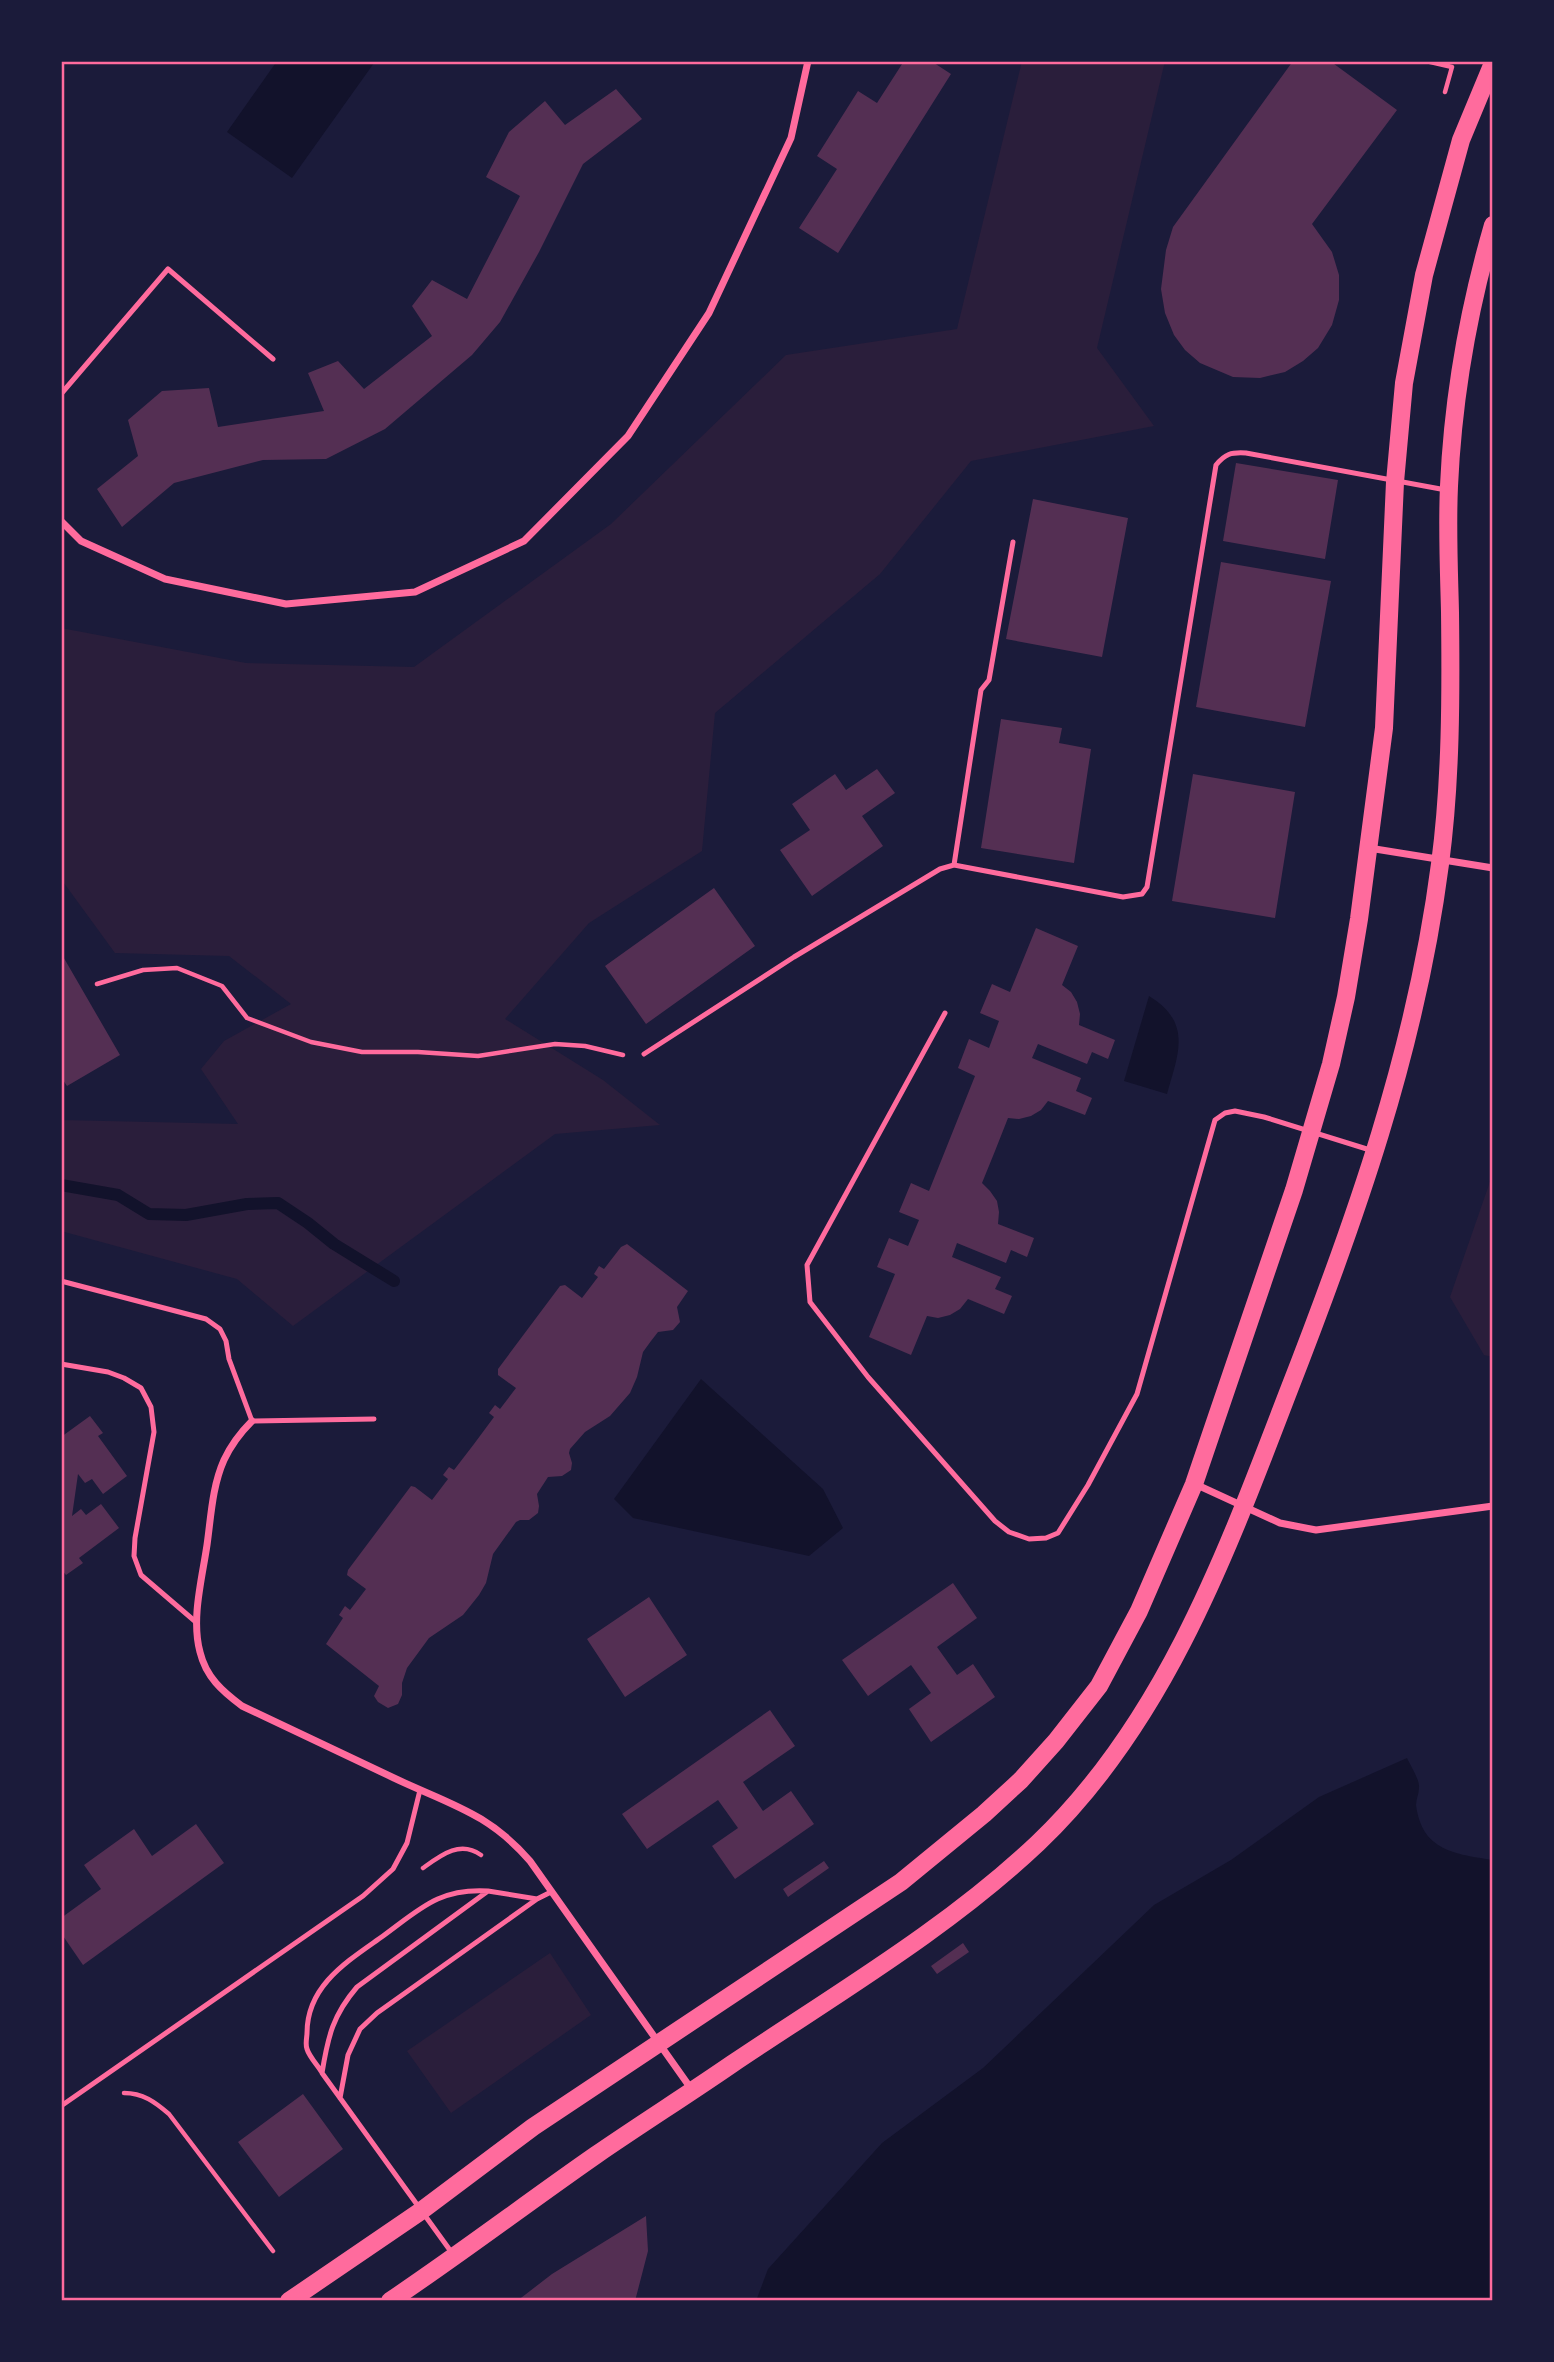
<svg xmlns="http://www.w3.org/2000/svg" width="1554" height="2362" font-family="Rubik,sans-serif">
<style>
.green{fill:#2a1e3b}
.water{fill:#12122b}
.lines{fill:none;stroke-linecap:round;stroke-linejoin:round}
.stream{stroke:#12122b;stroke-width:12}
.building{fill:#542f53}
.path{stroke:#ff6b9d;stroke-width:4.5}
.service{stroke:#ff6b9d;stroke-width:5}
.minor{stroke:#ff6b9d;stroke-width:7}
.primary{stroke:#ff6b9d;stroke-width:18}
.neatline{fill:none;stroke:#ff6b9d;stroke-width:2.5}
</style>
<rect width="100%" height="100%" fill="#1b1b3a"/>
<path class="green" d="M1022 61H1165L1097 348 1154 426 971 461 880 574 715 713 702 851 589 923 505 1019 603 1080 660 1125 555 1134 293 1326 237 1279 61 1231V1120L238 1124 201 1069 224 1041 291 1004 229 956 115 953 61 879V628L246 663 414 667 611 524 786 355 957 329Z
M1493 1173V1357L1484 1355 1450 1297Z
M550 1953 591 2015 451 2113 407 2051Z"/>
<path class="water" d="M277 61 374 63 292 178 227 132Z
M1149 996C1193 1023 1178 1054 1167 1094L1124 1081Z
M701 1379 823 1489 843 1528 809 1556 633 1518 614 1499Z
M1407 1758C1411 1767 1420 1780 1419 1788 1419 1794 1416 1799 1416 1805 1422 1851 1455 1854 1493 1860V2301H756L768 2269 882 2143 983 2068 1154 1905 1231 1860 1319 1797Z"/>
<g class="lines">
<path class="stream" d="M61 1185 118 1195 149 1214 186 1215 247 1204 278 1203 308 1223 334 1244 394 1281"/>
</g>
<path class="building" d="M904 61H931L951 74 838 253 799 228 837 169 817 156 858 91 877 103Z
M1293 61H1330L1397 110 1312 224 1332 252 1339 275V300L1332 325 1318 348 1303 361 1285 372 1260 378 1233 377 1200 363 1185 350 1174 335 1165 313 1161 289 1166 250 1173 227Z
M616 89 642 119 583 164 539 252 500 322 472 355 385 429 326 459 263 460 174 483 122 527 97 489 138 456 128 420 162 391 209 388 218 427 324 411 308 373 338 361 364 389 432 336 412 306 432 280 467 299 520 196 486 177 509 132 545 101 565 125Z
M1236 463 1338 480 1325 559 1223 541Z
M1033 499 1128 518 1102 657 1006 639Z
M1221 562 1331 581 1305 727 1196 707Z
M1001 719 1062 728 1059 743 1091 749 1074 863 981 848Z
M877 769 895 793 862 816 883 846 812 896 780 850 810 830 792 804 835 774 846 790Z
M1193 774 1295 792 1275 918 1172 901Z
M714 888 755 946 646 1024 605 966Z
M1036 928 1078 946 1062 985 1071 992 1077 1002 1080 1014 1079 1025 1115 1040 1108 1059 1092 1052 1087 1064 1038 1044 1032 1058 1081 1078 1076 1091 1092 1098 1085 1115 1048 1101 1041 1110 1031 1116 1019 1119 1008 1118 995 1151 982 1183 990 1191 997 1201 999 1212 998 1224 1034 1238 1027 1257 1011 1250 1006 1263 957 1243 952 1257 1001 1277 995 1289 1012 1296 1004 1314 968 1299 960 1309 950 1315 938 1318 927 1316 911 1355 869 1337 895 1274 877 1267 889 1238 908 1246 919 1220 899 1212 911 1183 929 1191 975 1076 958 1068 969 1039 989 1048 999 1021 980 1013 992 984 1010 992Z
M61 953 120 1055 67 1086 61 1077Z
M627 1244 688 1291 677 1307 680 1322 673 1330 658 1332 651 1341 643 1352 637 1377 630 1393 610 1416 585 1432 570 1449 569 1453 572 1463 571 1470 562 1476 548 1477 537 1494 539 1506 538 1513 529 1520H520L516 1522 493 1554 486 1583 479 1595 463 1615 429 1638 407 1668 402 1683V1695L398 1704 388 1708 378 1702 374 1696 379 1686 326 1644 343 1618 339 1615 345 1606 350 1610 366 1589 347 1575 348 1570 411 1486 415 1487 432 1500 448 1479 443 1475 449 1467 454 1470 474 1444 494 1417 489 1413 495 1405 500 1409 516 1388 498 1375V1369L560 1286 565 1285 582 1298 598 1277 594 1274 599 1266 604 1269 621 1247Z
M90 1416 103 1433 98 1436 127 1476 103 1494 92 1479 85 1483 78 1474 72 1516 81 1509 86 1515 101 1504 119 1528 79 1558 83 1563 66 1575 61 1569V1437Z
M953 1583 977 1618 937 1647 957 1675 973 1664 995 1697 931 1742 909 1709 931 1693 911 1665 868 1696 842 1660Z
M649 1597 687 1655 625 1697 587 1639Z
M770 1710 795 1746 743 1782 763 1811 791 1791 814 1824 735 1879 712 1846 738 1828 718 1800 647 1849 622 1814Z
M196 1824 224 1863 83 1965 61 1933V1918L101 1889 84 1865 134 1829 152 1856Z
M824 1861 829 1868 788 1897 783 1889Z
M963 1943 969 1952 937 1974 931 1966Z
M303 2094 343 2149 279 2197 238 2142Z
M646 2216 648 2251 635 2301H517L552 2274Z"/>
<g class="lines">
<path class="path" d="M1426 61 1452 67 1445 92
M97 984 143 970 177 968 222 986 247 1018 311 1042 362 1052H418L478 1056 555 1044 585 1046 623 1055
M423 1868C441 1855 460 1840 481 1855
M124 2093C143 2093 155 2102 169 2114L273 2251"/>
<path class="service" d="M61 394 168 269 273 359
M954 865 981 690 989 680 1013 542
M945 1013 807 1265 810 1302 868 1377 995 1521 1009 1532 1029 1539 1046 1538 1058 1533 1088 1485 1137 1394 1215 1120 1225 1113 1235 1111 1264 1117 1370 1150
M644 1054 794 957 940 869 954 865 1123 897 1142 894 1147 887 1216 465C1225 454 1231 452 1246 453L1446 490
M61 1281 206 1319 220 1329 226 1341 229 1359 252 1421 374 1419
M61 1364 108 1372 124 1378 141 1388 151 1407 154 1432 135 1538 134 1556 141 1575 197 1623
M321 2071C317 2065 309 2056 307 2049 305 2044 307 2037 307 2033 307 1985 348 1961 383 1936 420 1909 439 1888 488 1891
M340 2098 348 2055 360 2029 377 2013 537 1899 551 1892
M61 2106 363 1896 393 1869 407 1843 420 1790
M452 2253 322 2073C328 2036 333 2015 357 1987L488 1891 537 1899"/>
<path class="minor" d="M61 521 81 541 165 579 286 604 415 592 524 541 628 436 709 313 791 138 808 61
M1369 848 1493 868
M252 1421C240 1433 231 1445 224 1460 212 1487 211 1517 207 1545 202 1579 191 1619 200 1652 206 1677 222 1691 242 1706 292 1730 343 1754 394 1778 449 1804 489 1813 530 1861L692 2090
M1195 1484 1280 1523 1316 1530 1493 1506"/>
<path class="primary" d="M289 2301 421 2211 533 2127 901 1882 984 1814 1021 1780 1056 1741 1099 1686 1139 1611 1194 1484 1294 1190 1331 1064 1346 997 1359 919 1384 728 1395 482 1404 383 1424 275 1461 140 1493 63
M390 2301C460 2254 527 2203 596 2155 641 2124 687 2095 732 2064 836 1994 947 1929 1038 1843 1164 1723 1226 1554 1287 1395 1355 1221 1416 1050 1440 864 1451 781 1451 695 1450 612 1449 570 1447 528 1449 486 1453 397 1468 311 1493 225"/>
</g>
<rect width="1554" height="2362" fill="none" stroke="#1b1b3a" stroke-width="126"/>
<rect x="63" y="63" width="1428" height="2236" class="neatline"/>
</svg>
